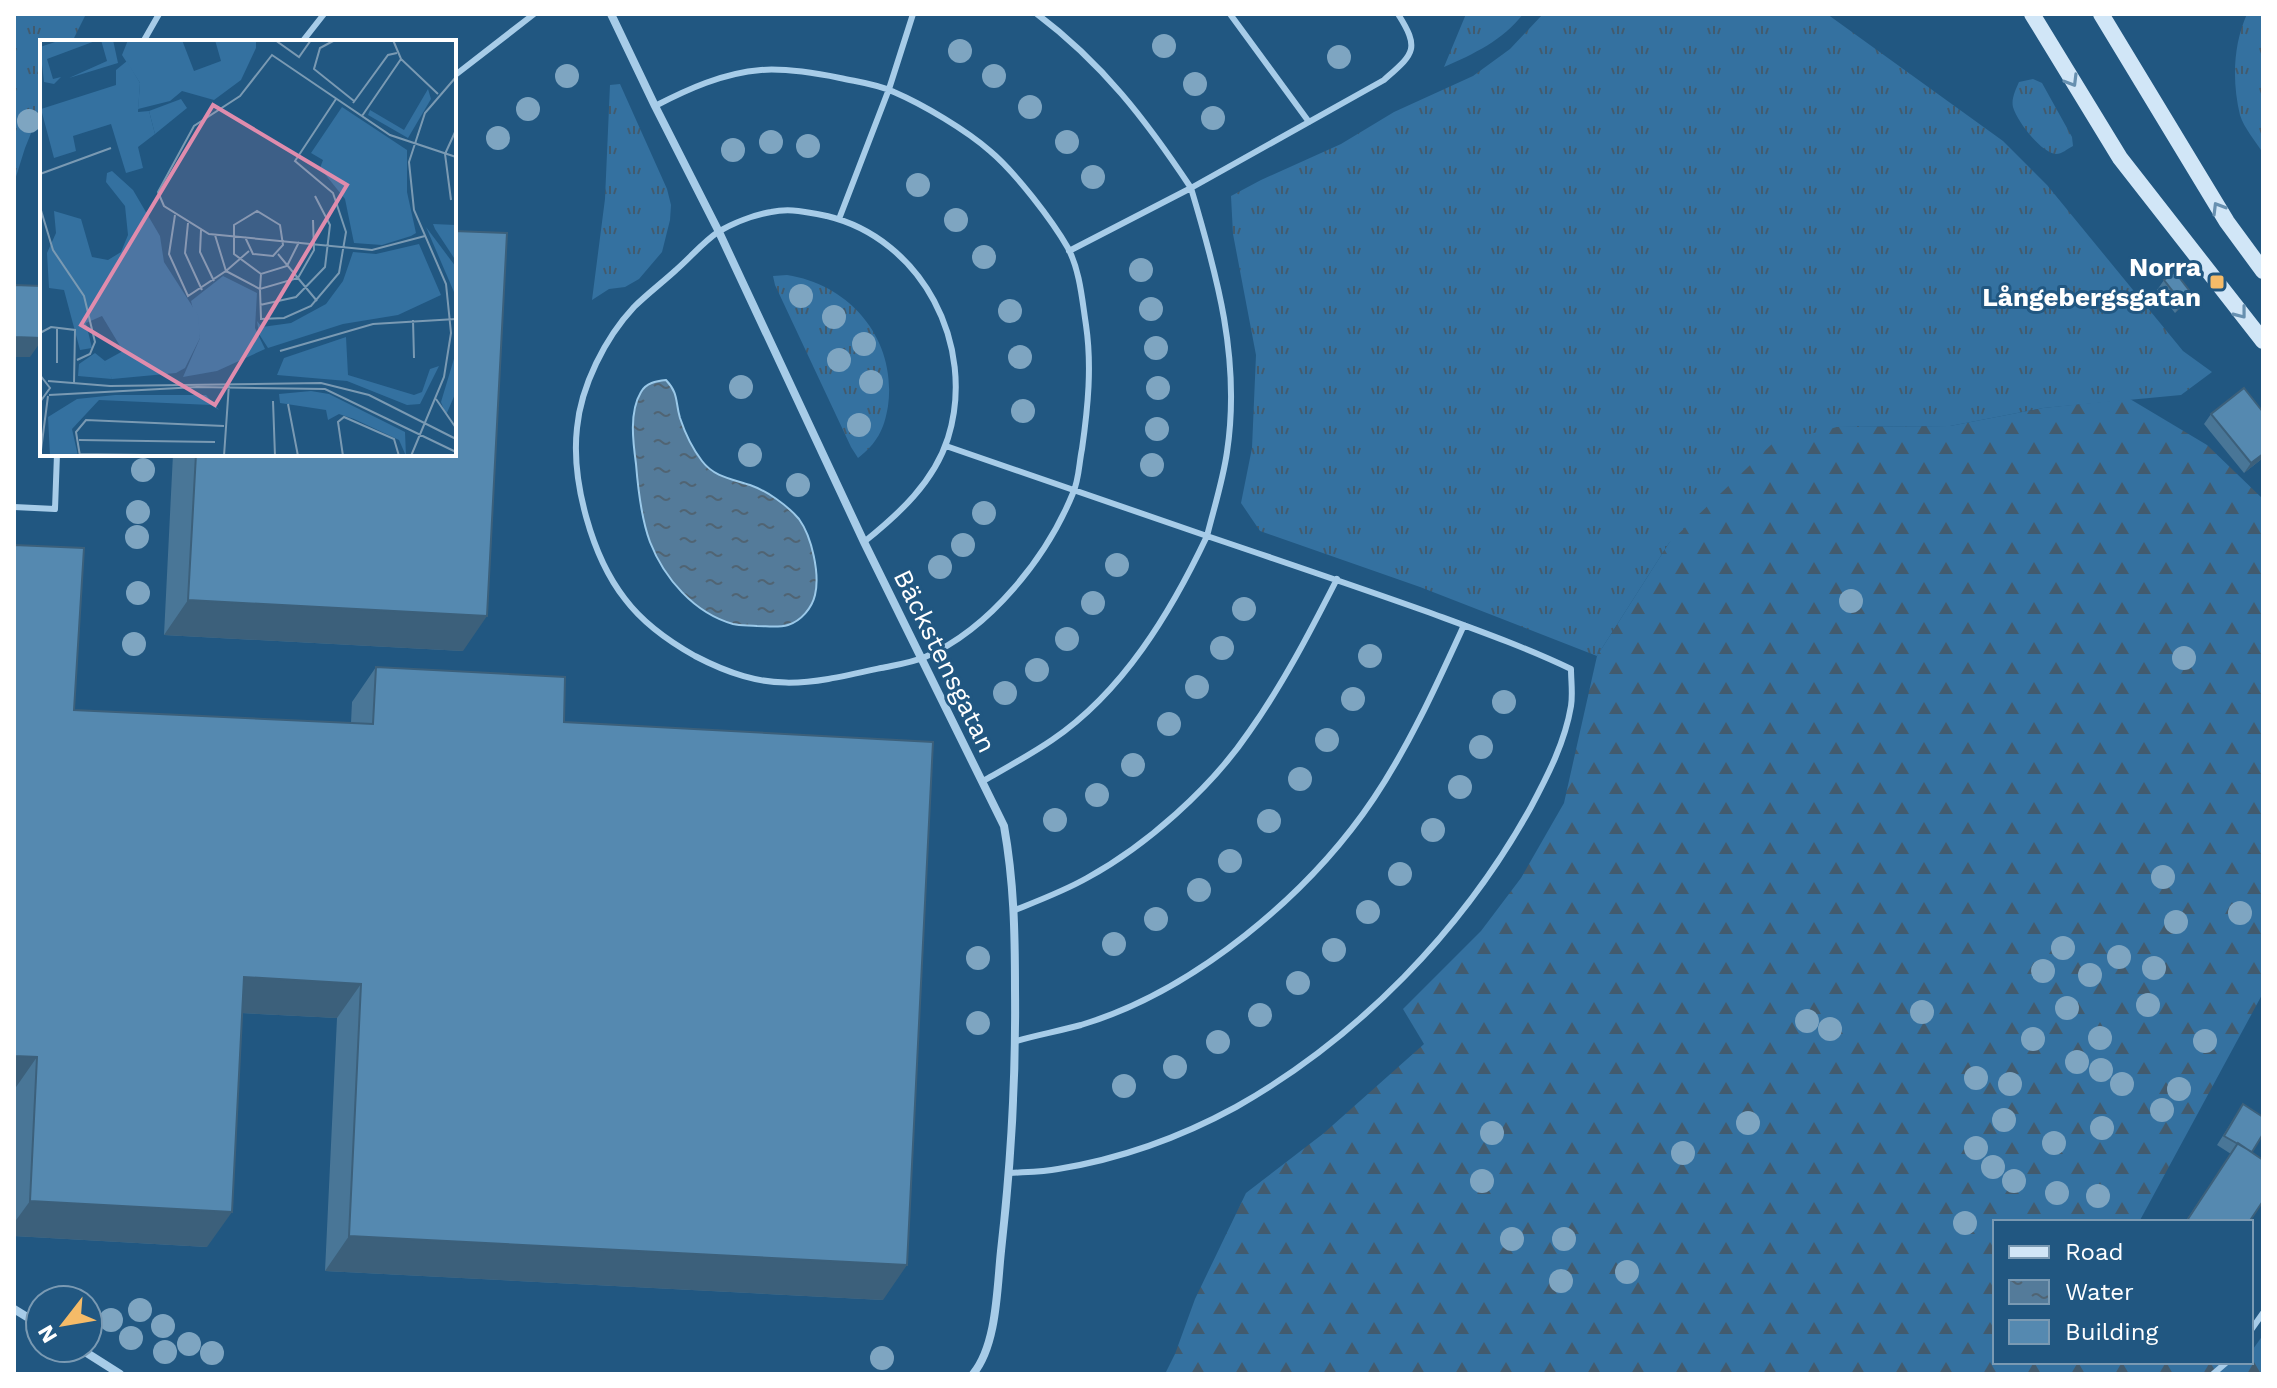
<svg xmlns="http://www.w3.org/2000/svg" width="2277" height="1388" font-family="'Work Sans',sans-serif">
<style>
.grass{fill:url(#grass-tufts)}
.forest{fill:url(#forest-firs)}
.water{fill:url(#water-ripples);stroke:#9bc9e9;stroke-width:2}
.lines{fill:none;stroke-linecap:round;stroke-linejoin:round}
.lane{stroke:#a7cce8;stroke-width:6}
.street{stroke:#a7cce8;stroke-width:8}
.secondary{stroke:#d1e6f7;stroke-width:16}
.tree{fill:#7ea5c1}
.wall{fill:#497697}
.shaded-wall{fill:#3c607b}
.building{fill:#5589b0;stroke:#3c607b;stroke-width:2}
.oneway{stroke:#6790b0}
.poi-dot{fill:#f5bb68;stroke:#215781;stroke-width:3}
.labels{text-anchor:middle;stroke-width:6;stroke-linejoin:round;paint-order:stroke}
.poi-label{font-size:26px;font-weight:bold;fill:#fff;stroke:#215781;text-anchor:end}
.street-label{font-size:26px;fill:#fff;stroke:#215781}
.inset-road{fill:none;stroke:#7a9ab3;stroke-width:2}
.view{fill:#e08cad;fill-opacity:0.15;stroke:#e08cad;stroke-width:4}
.inset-edge{fill:none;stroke:#fff;stroke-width:4}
</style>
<defs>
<pattern id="grass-tufts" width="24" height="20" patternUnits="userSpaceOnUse" patternTransform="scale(2)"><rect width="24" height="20" fill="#3471a0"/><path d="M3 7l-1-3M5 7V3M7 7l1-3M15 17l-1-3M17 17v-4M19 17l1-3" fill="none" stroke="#425b6e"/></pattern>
<pattern id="forest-firs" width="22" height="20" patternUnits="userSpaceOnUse" patternTransform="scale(2)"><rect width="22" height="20" fill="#3471a0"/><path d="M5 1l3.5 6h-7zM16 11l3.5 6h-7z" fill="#425b6e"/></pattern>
<pattern id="water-ripples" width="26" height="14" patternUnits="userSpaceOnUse" patternTransform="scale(2)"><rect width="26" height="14" fill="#547b9a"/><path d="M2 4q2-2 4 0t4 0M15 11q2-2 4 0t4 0" fill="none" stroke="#506473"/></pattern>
</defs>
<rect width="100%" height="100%" fill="#215781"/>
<path class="grass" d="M14 14H86L72 42H42V106L25 148 14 183Z
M1466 14H1523C1503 40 1474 54 1444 67Z
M1543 14H1827L2003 141 2047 185 2183 351 2212 372 2181 395 2043 408 1950 426 1837 427 1669 543 1597 656 1420 587 1260 531 1241 503 1252 448 1256 355 1233 234 1231 196 1261 180 1341 144 1394 112 1473 76 1510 49Z
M2247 14H2263V153C2256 142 2244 128 2240 115 2232 82 2233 45 2247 14Z
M2033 79 2042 83 2072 137 2073 146C2067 149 2062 154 2056 154 2041 153 2017 121 2013 107 2011 99 2016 89 2019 82Z
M620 84 667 189 671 205 670 220 662 252 639 279 625 287 609 289 592 300 605 199 610 85Z
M787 275C852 285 897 341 888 406 884 430 877 443 858 458L851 447 775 285 773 276Z"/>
<path class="forest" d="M2130 399 2207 445 2263 499V993L2139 1222H1995V1362H2251V1352L2263 1335V1374H1165L1175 1354 1195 1299 1246 1193 1324 1133 1424 1044 1403 1009 1481 931 1521 878 1564 803 1597 656 1669 543 1772 444 1837 427 1950 426 2043 408Z"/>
<path class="water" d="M666 380C679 394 675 401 680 418 685 433 692 448 702 461 714 477 732 479 750 485 767 491 787 505 799 519 812 537 820 574 815 595 812 608 801 621 788 625 778 628 767 626 757 626 750 625 741 626 733 624 694 613 664 578 650 542 641 518 638 489 636 464 633 442 629 412 641 392 646 383 656 381 666 380Z"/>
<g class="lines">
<path class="lane" d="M1037 14C1102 63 1146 120 1191 188L1069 251
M1230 14 1309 122
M143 42 159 14
M302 42 324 14
M454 76 534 14
M655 106C688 89 723 73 761 70 787 68 815 73 840 78 858 82 877 84 894 92 924 105 966 130 990 151 1015 172 1052 220 1068 248 1080 271 1082 299 1086 325 1092 366 1088 407 1082 449 1079 463 1079 480 1073 493 1047 557 990 629 925 657 911 663 895 665 881 668 805 685 768 694 695 656 670 642 643 623 625 599 592 557 571 481 577 428 581 386 605 338 634 307 647 294 663 282 676 270 690 258 703 242 718 232 733 223 754 215 771 212 790 208 808 212 827 216 922 239 977 345 948 438 934 482 899 514 864 542
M839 219 889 89 913 14
M946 446 1207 536C1171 612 1123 692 1052 740 1030 755 1006 768 983 781
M14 507 55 509 57 454
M1015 910C1040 900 1064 891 1087 878 1146 846 1211 788 1249 732 1283 684 1310 632 1337 579
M1016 1041C1037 1035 1059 1031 1081 1025 1194 991 1309 895 1374 798 1410 744 1437 684 1464 625
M1010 1173C1026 1172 1043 1172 1058 1169 1120 1159 1181 1137 1236 1107 1358 1038 1463 930 1531 807 1548 775 1565 742 1571 706 1573 694 1571 681 1571 669 1525 647 1477 630 1428 612 1355 586 1281 561 1207 536 1214 508 1223 480 1227 452 1241 360 1217 275 1191 188L1384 80C1413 54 1421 50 1398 14
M2251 1330 2263 1313
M2213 1374 2227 1362"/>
<path class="street" d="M611 14 655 106 719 232 864 542 1004 826C1014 882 1015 933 1015 990 1016 1077 1011 1164 1001 1251 997 1288 997 1345 973 1374
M14 1309 40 1325
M79 1348 120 1374"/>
<path class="secondary" d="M2032 14 2120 158 2263 341
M2101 14 2227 222 2263 271"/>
</g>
<g class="tree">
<circle cx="1164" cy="46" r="12"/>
<circle cx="960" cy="51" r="12"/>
<circle cx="1339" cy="57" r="12"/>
<circle cx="567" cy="76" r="12"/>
<circle cx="994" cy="76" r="12"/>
<circle cx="1195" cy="84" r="12"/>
<circle cx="1030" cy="107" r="12"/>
<circle cx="528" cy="109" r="12"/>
<circle cx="1213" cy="118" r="12"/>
<circle cx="29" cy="121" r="12"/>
<circle cx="498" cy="138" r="12"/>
<circle cx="771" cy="142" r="12"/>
<circle cx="1067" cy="142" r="12"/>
<circle cx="808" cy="146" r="12"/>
<circle cx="733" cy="150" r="12"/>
<circle cx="1093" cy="177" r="12"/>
<circle cx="918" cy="185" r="12"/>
<circle cx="956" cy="220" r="12"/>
<circle cx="984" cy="257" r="12"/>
<circle cx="1141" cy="270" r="12"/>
<circle cx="801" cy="296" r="12"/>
<circle cx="1151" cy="309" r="12"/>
<circle cx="1010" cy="311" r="12"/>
<circle cx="834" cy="317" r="12"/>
<circle cx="864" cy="344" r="12"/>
<circle cx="1156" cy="348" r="12"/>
<circle cx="1020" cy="357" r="12"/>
<circle cx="839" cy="360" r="12"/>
<circle cx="871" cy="382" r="12"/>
<circle cx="741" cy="387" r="12"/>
<circle cx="1158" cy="388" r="12"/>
<circle cx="1023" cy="411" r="12"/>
<circle cx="859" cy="425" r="12"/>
<circle cx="1157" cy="429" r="12"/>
<circle cx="750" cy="455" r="12"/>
<circle cx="1152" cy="465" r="12"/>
<circle cx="143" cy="470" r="12"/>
<circle cx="798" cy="485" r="12"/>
<circle cx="138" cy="512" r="12"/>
<circle cx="984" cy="513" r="12"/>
<circle cx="137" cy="537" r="12"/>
<circle cx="963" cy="545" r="12"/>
<circle cx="1117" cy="565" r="12"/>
<circle cx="940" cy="567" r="12"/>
<circle cx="138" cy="593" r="12"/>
<circle cx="1851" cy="601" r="12"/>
<circle cx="1093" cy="603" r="12"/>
<circle cx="1244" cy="609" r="12"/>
<circle cx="1067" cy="639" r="12"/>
<circle cx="134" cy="644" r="12"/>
<circle cx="1222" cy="648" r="12"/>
<circle cx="1370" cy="656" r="12"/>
<circle cx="2184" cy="658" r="12"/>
<circle cx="1037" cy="670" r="12"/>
<circle cx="1197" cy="687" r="12"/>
<circle cx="1005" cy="693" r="12"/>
<circle cx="1353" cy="699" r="12"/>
<circle cx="1504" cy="702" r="12"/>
<circle cx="1169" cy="724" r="12"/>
<circle cx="1327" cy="740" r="12"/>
<circle cx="1481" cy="747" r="12"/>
<circle cx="1133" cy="765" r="12"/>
<circle cx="1300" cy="779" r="12"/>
<circle cx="1460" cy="787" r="12"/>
<circle cx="1097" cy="795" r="12"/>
<circle cx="1055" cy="820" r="12"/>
<circle cx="1269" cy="821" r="12"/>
<circle cx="1433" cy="830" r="12"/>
<circle cx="1230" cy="861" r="12"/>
<circle cx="1400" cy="874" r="12"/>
<circle cx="2163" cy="877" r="12"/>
<circle cx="1199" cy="890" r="12"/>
<circle cx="1368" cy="912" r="12"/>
<circle cx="2240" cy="913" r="12"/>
<circle cx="1156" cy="919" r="12"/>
<circle cx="2176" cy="922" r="12"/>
<circle cx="1114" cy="944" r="12"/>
<circle cx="2063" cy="948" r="12"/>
<circle cx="1334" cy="950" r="12"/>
<circle cx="2119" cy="957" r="12"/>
<circle cx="978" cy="958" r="12"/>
<circle cx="2154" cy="968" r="12"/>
<circle cx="2043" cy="971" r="12"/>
<circle cx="2090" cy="975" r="12"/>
<circle cx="1298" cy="983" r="12"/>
<circle cx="2148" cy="1005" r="12"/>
<circle cx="2067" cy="1008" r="12"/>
<circle cx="1922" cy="1012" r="12"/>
<circle cx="1260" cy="1015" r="12"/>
<circle cx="1807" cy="1021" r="12"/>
<circle cx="978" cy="1023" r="12"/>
<circle cx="1830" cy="1029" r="12"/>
<circle cx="2100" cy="1038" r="12"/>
<circle cx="2033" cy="1039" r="12"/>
<circle cx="2205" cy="1041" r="12"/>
<circle cx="1218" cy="1042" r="12"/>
<circle cx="2077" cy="1062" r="12"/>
<circle cx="1175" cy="1067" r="12"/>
<circle cx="2101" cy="1070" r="12"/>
<circle cx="1976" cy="1078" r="12"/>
<circle cx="2010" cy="1084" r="12"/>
<circle cx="2122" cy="1084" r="12"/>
<circle cx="1124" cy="1086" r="12"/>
<circle cx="2179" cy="1089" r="12"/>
<circle cx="2162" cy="1110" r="12"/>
<circle cx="2004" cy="1120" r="12"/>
<circle cx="1748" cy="1123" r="12"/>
<circle cx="2102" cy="1128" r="12"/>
<circle cx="1492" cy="1133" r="12"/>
<circle cx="2054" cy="1143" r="12"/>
<circle cx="1976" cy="1148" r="12"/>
<circle cx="1683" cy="1153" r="12"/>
<circle cx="1993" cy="1167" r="12"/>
<circle cx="1482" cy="1181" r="12"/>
<circle cx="2014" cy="1181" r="12"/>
<circle cx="2057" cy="1193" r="12"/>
<circle cx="2098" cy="1196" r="12"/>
<circle cx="1965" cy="1223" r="12"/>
<circle cx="1512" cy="1239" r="12"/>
<circle cx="1564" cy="1239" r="12"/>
<circle cx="1627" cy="1272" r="12"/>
<circle cx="1561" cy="1281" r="12"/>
<circle cx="140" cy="1310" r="12"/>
<circle cx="111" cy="1320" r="12"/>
<circle cx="163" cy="1326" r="12"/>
<circle cx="131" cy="1338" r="12"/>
<circle cx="189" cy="1344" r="12"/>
<circle cx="165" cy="1352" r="12"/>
<circle cx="212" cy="1353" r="12"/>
<circle cx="882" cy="1358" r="12"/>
</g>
<path class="wall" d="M2164 280 2192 294 2185 304 2175 313 2157 290Z
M2211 414 2263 458 2244 473 2204 424Z
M173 454H454L463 651 164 635Z
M14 545 74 710 351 723 352 702 376 667 564 722 883 1300 325 1271 337 1018 242 1013 207 1247 14 1236Z
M2243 1104 2252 1153 2249 1222H2185L2231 1154 2217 1145Z"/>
<path class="shaded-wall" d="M2192 294 2185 304 2175 313 2182 303Z
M14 337 42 338V340L30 357H14Z
M2263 454V458L2244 473 2251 463Z
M188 600 487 616 463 651 164 635Z
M244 977 361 984 337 1018 220 1012Z
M14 1056 37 1057 14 1090Z
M30 1201 232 1212 207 1247 14 1236V1223Z
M349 1236 907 1265 883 1300 325 1271Z"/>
<path class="building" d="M454 231 507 233 487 616 188 600 196 454H454Z
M2175 272 2192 294 2182 303 2164 280Z
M14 285 42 286V338L14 337Z
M2244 388 2263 412V454L2251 463 2211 414Z
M14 545 84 548 74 710 373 724 376 667 565 677 564 722 933 742 907 1265 349 1236 361 984 244 977 232 1212 30 1201 37 1057 14 1056Z
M2243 1104 2263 1117V1134L2252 1152 2224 1136Z
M2238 1143 2263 1160V1201L2249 1222H2186Z"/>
<defs><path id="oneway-chevron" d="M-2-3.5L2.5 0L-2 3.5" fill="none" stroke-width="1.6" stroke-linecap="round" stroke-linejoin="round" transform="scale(2)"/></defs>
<g class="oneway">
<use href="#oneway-chevron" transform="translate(2072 81) rotate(59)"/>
<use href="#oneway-chevron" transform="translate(2218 208) rotate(-121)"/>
<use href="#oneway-chevron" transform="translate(2241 313) rotate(52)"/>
</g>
<rect class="poi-dot" x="2209" y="274" width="16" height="16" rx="4"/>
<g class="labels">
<g class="poi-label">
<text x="2201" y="276">Norra<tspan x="2201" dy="30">Långebergsgatan</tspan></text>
</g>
<g class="street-label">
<text transform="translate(945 661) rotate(64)" y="9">Bäckstensgatan</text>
</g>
</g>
<g transform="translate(40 40)">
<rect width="416" height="416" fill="#215781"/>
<path d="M21 0H58L7 19 13 39 21 37 14 44 4 42 0 7ZM61 0H73L78 23 29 38 67 21ZM388 49 391 59 368 98 328 75 330 70 364 90ZM141 59 147 68 115 94 109 71ZM302 67 367 110V152L376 193 371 196 342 205 314 203 305 159 280 128 283 120 271 113ZM393 184 416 185V221L395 189ZM386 187 416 227V252H414ZM379 204 401 255 358 275 303 284 228 308 219 294 217 281 222 287 251 283 286 264 303 241 313 212 336 214ZM183 236 217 253 215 288 225 309 177 331 143 337 160 298 151 261ZM306 297 308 335 374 355 382 352 390 329 399 326 380 364 367 365 307 341 237 335 244 318ZM416 312V352L406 375 401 362ZM55 313 65 321 72 339 38 336 39 324ZM271 351 289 354 365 392 366 416 359 400 314 379 299 374 288 380 286 370 240 363 239 354ZM75 355H166L179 370 171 365 59 360 32 389 38 416H10L8 377 37 359Z" fill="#3471a0"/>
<path d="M88 0H142L154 31 181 21 175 0H216V8L201 40 174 60 142 51 130 61 98 69 100 43 82 15ZM72 131 93 150 120 196 124 222 158 275 160 298 145 328 136 333 72 339 63 322 83 311 62 276 46 283 52 308 40 310 24 250 9 248 7 213 16 193 14 171 41 179 52 217 68 220 81 212 88 195 85 166 66 142 67 133Z" fill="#3471a0"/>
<path d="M87 21 100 43 98 72 109 71 115 94 98 107 103 128 86 133 71 84 33 96 36 111 14 118 1 69 76 45V30Z" fill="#3471a0"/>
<path class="inset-road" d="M235 0 259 17 271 0M295 0 280 8 274 29 314 61M353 0 361 19 398 54M313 63 348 15 357 13M322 76 361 19M0 134 71 108M411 160 405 114 416 90M0 167 13 210 44 256 55 302 50 314 37 320M135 175 129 214 148 256 186 231 220 249 221 279 244 278 271 266 299 233 306 192 293 153 255 121 296 59M148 183 145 213 162 250M161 190 160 212 174 241M175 195 186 231 209 211M385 196 332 210 169 194 124 166 118 152 154 86 200 56 232 15 350 95 416 117M205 197 213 214 233 216 243 205 240 185 217 171 194 185V214L221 234 247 226 259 202M238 214 277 261M221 234 220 249 258 238 274 210 273 180M220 265 256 257 285 227 290 185 275 156M373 280 374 318M0 293 11 287 35 290 34 344M240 311 333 284 416 279M17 323V287M0 335 10 348 0 362M8 341 70 346 281 343 329 355 416 399M9 355 157 347 285 349 416 412M396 359 416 388M233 361 235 416M248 364 258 416M39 400 175 402M1 410 8 356M40 414 171 416M40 416 36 392 46 380 184 386M184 416 189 344M303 416 298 382 304 377 354 399 359 416M371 416 404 337 411 293 406 244 374 170 369 122 385 73 416 37"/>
<path class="view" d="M173 65 307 145 175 365 41 285Z"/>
<rect width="416" height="416" class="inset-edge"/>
</g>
<rect width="2277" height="1388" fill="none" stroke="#ffffff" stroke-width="32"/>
<rect x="1993" y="1220" width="260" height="144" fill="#215781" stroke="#7a9ab3" stroke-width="2"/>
<rect x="2009" y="1246" width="40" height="12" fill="#d1e6f7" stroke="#7a9ab3" stroke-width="2"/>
<text x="2065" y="1260" font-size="24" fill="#ffffff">Road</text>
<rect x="2009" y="1280" width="40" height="24" fill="url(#water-ripples)" stroke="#7a9ab3" stroke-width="2"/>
<text x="2065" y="1300" font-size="24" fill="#ffffff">Water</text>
<rect x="2009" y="1320" width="40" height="24" fill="#5589b0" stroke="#7a9ab3" stroke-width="2"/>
<text x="2065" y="1340" font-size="24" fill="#ffffff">Building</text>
<g transform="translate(64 1324) rotate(239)"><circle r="38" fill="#215781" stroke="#7a9ab3" stroke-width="2"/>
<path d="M0-6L14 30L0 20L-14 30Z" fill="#f5bb68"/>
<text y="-12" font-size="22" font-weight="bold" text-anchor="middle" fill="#ffffff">N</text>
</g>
</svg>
